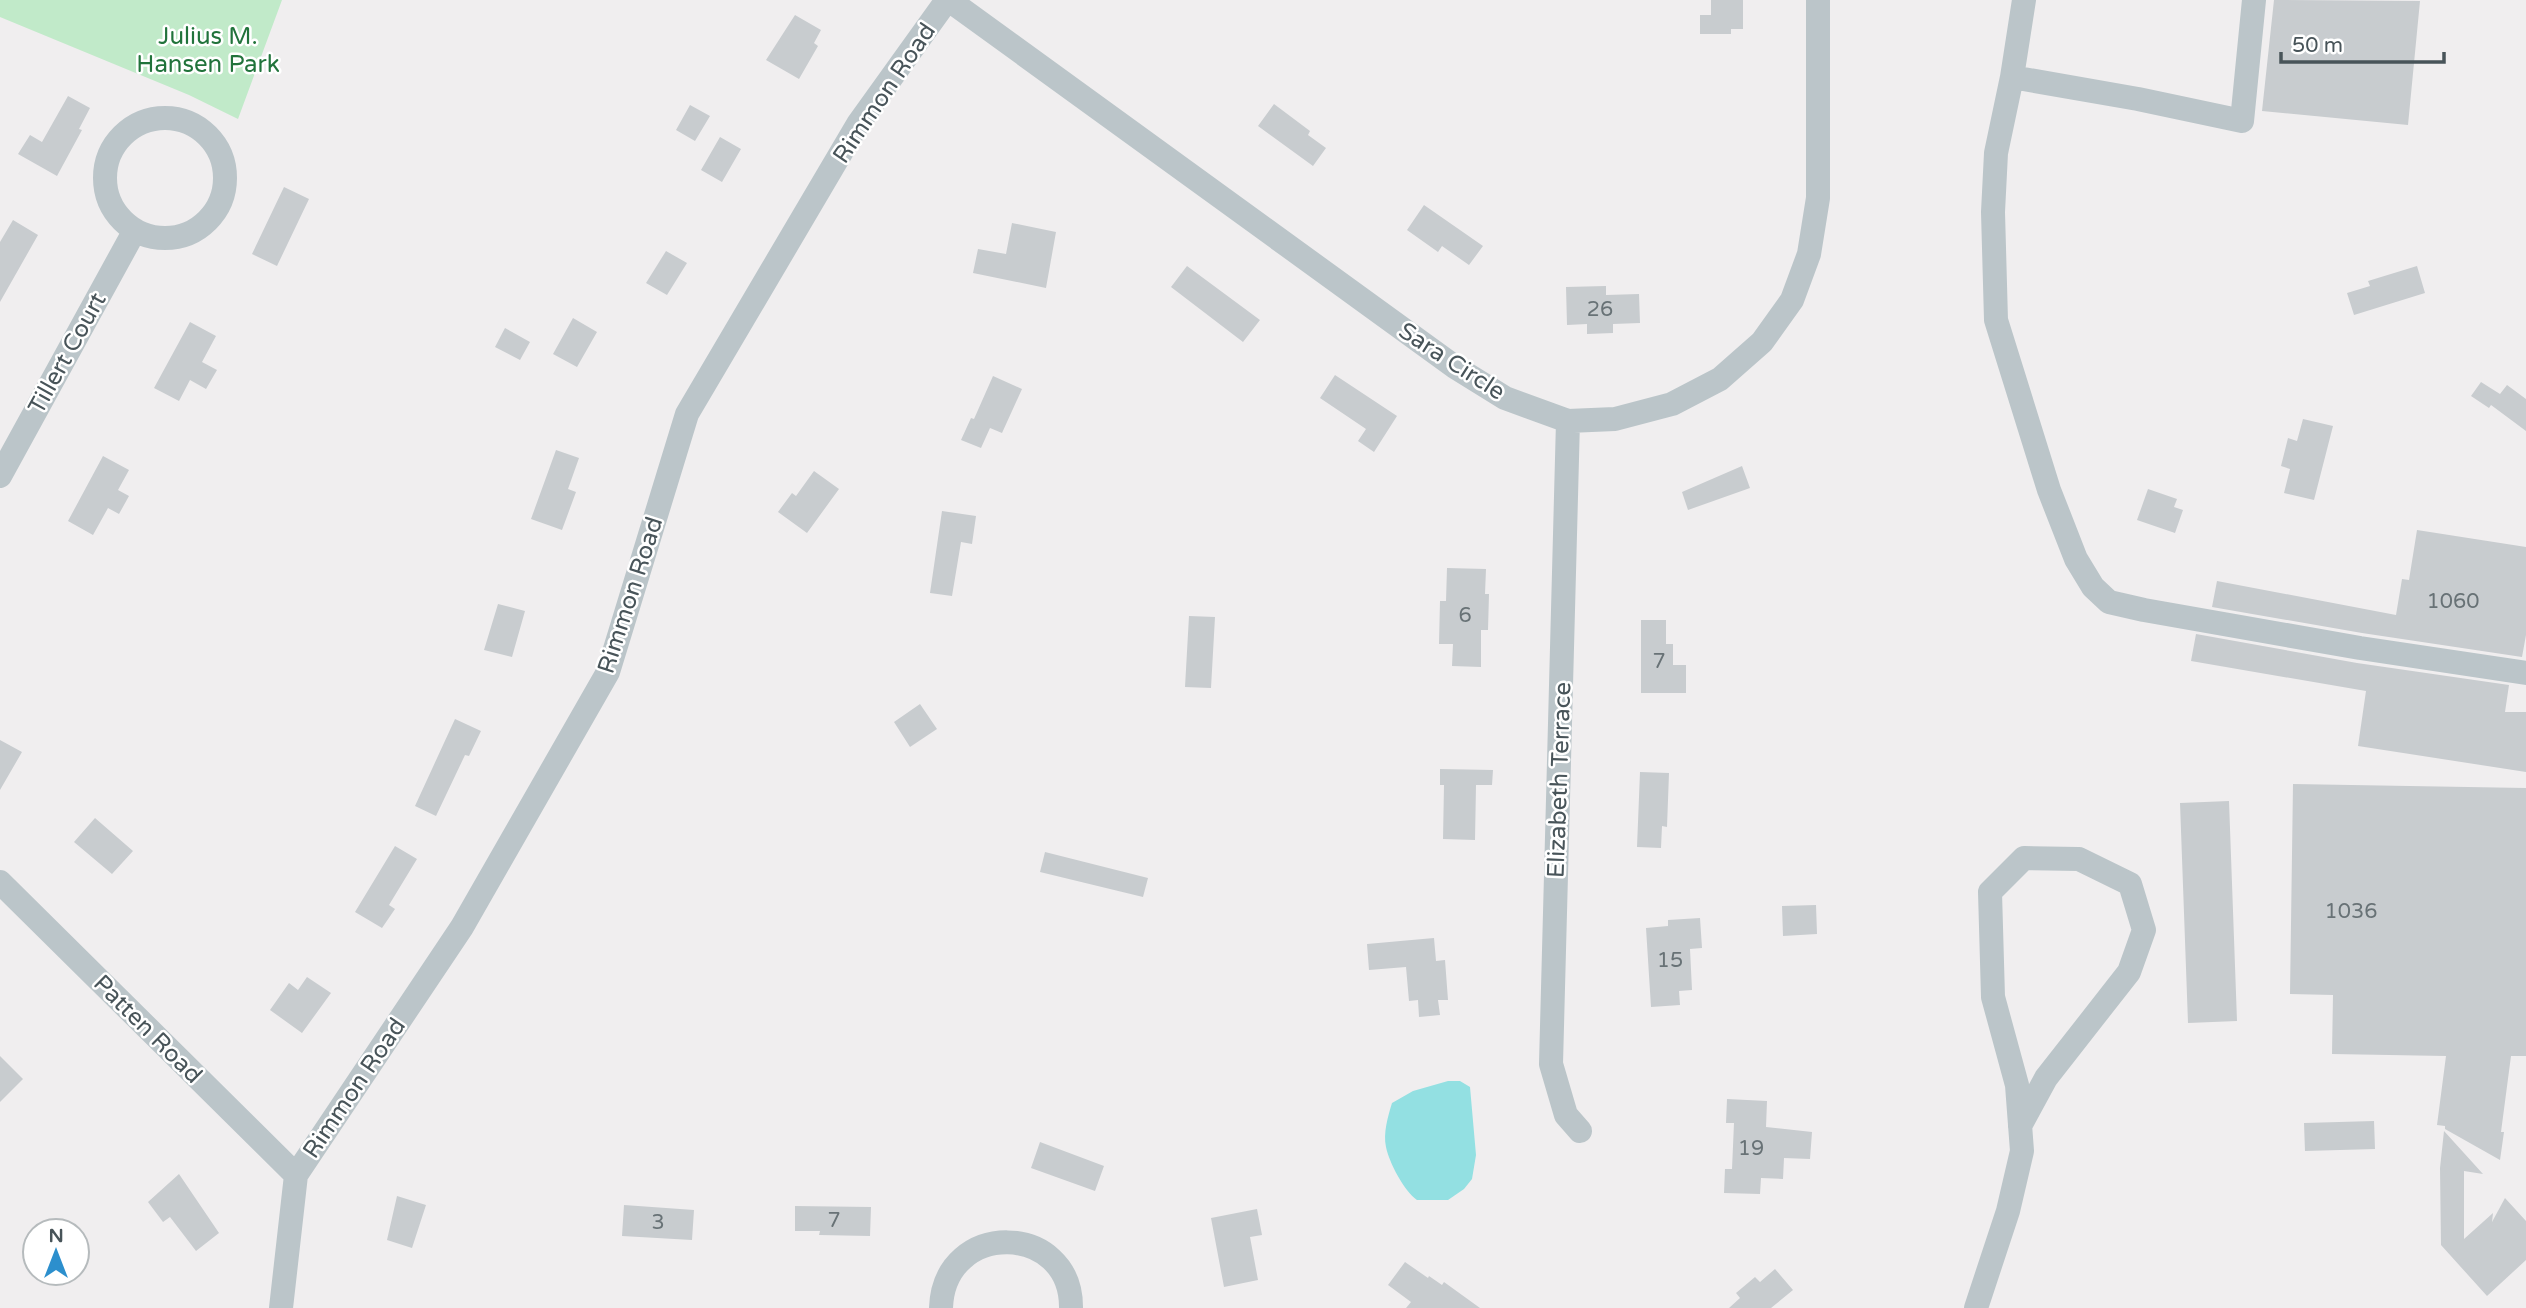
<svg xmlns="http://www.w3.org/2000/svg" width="2526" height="1308" font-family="'Varela Round',sans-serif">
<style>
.green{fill:#c1eac9}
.water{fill:#93e0e2}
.building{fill:#c8cccf}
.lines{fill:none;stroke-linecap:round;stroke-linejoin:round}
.minor{stroke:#bbc5c9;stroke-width:24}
.labels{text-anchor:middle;stroke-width:5;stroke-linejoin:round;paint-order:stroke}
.number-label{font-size:21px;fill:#687276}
.park-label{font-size:24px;fill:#21733b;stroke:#fff}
.street-label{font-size:24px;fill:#485459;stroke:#fff}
</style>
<rect width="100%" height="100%" fill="#f0eeef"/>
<path class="green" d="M0 0H282L238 119 189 95 0 17Z"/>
<path class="water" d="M1448 1081H1460L1470 1087 1476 1155 1472 1179 1464 1189 1448 1200H1417C1404 1191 1389 1162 1386 1147 1383 1133 1388 1116 1392 1103L1413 1091Z"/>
<path class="building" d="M1711 0H1743V29H1731V34H1700V15H1711Z
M2274 0 2420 1 2408 125 2262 111Z
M795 15 821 30 814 43 818 46 799 79 766 60Z
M68 96 90 108 79 129 82 130 57 176 18 154 30 135 42 142Z
M1274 104 1310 131 1308 135 1326 148 1313 166 1258 126Z
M690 105 710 116 695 141 676 130Z
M720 137 741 149 722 182 701 170Z
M284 187 309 199 277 266 252 254Z
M1424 205 1483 246 1469 265 1442 246 1438 252 1407 230Z
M13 220 38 235 0 302V242Z
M1012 223 1056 232 1046 288 973 273 978 249 1006 254Z
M666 251 687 263 667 295 646 283Z
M1187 266 1260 320 1243 342 1171 287Z
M2417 266 2425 293 2354 315 2347 293 2370 286 2368 281Z
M1606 286V295L1639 294 1640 323 1613 324V333L1587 334V324L1567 325 1566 287Z
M573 318 597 332 577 367 553 354Z
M190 322 216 336 202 362 217 370 206 389 190 380 179 401 154 388Z
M505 328 530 342 520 360 495 347Z
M1335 375 1397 416 1374 452 1358 441 1366 429 1320 398Z
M993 376 1022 389 1002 433 990 428 981 448 961 440 971 418 974 419Z
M2481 382 2500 394 2507 385 2526 399V431L2491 405 2489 408 2471 396Z
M2303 419 2333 426 2314 500 2284 493 2290 469 2281 466 2288 438 2297 441Z
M556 450 579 458 568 489 576 492 562 530 531 519Z
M103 456 129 470 118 490 129 496 119 514 108 508 93 535 68 521Z
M1742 466 1750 488 1688 510 1682 492Z
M814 471 839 489 807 533 778 512 792 493 796 496Z
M2148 489 2177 499 2174 507 2183 510 2175 533 2137 520Z
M942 511 976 516 972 544 961 542 952 596 930 593Z
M2417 530 2526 547V635L2522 657 2362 633 2212 607 2217 581 2396 615 2402 579 2409 580Z
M1447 568 1486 569 1485 594H1489L1488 630H1481V667L1452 666 1453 644H1439L1440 601H1446Z
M498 604 525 611 512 657 484 650Z
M1189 616 1215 617 1211 688 1185 687Z
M1641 620H1666V644H1673V665H1686V693H1641Z
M2196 634 2357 663 2509 685 2505 712H2526V772L2358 746 2366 691 2191 661Z
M920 704 937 729 910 747 894 722Z
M455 719 481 731 469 756 465 755 436 816 415 806Z
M0 740 22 752 0 790Z
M1440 769 1493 770 1492 785H1476L1475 840 1443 839 1444 785H1440Z
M1640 772 1669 773 1667 827 1662 826 1661 848 1637 847Z
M2293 784 2526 788V1056H2511L2501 1132H2504L2500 1160 2445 1129V1126L2437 1125 2446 1056 2332 1054 2333 995 2290 994Z
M2229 801 2237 1021 2188 1023 2180 803Z
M95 818 133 851 112 874 74 842Z
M395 846 417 859 389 905 395 909 382 928 355 912Z
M1045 852 1148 878 1143 897 1040 872Z
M1816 905 1817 934 1783 936 1782 906Z
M1700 918 1702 948 1690 949 1692 990 1679 991 1680 1005 1651 1007 1646 928 1668 926V920Z
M1434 938 1436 961 1445 960 1448 1000H1438L1440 1015 1419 1017 1418 1000 1409 1001 1406 967 1369 970 1367 944Z
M307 977 331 993 302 1033 270 1010 289 983 298 990Z
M0 1056 23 1079 0 1102Z
M1727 1099 1767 1101 1766 1127 1812 1132 1810 1159 1784 1158 1783 1179 1761 1178 1760 1194 1724 1193 1725 1169H1732L1734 1123H1726Z
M2374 1121 2375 1149 2305 1151 2304 1123Z
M2444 1131 2483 1174 2464 1171V1239L2493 1213 2492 1222 2505 1198 2526 1221V1260L2487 1296 2441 1245 2440 1168Z
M1040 1142 1104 1166 1095 1191 1031 1168Z
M179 1174 219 1233 196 1251 170 1217 163 1222 148 1202Z
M397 1196 426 1205 412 1248 387 1240Z
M624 1205 694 1210 692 1240 622 1236Z
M795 1206 871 1207 870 1236 819 1235 820 1231H795Z
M1257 1209 1262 1235 1250 1237 1258 1280 1224 1287 1211 1218Z
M1405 1262 1428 1278 1429 1276 1442 1285 1444 1282 1480 1308H1406L1411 1302 1388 1285Z
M1775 1269 1793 1290 1771 1308H1729L1740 1298 1736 1293 1755 1277 1760 1282Z"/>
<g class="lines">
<path class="minor" d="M949 0 1455 367 1505 398 1568 421 1615 419 1672 404 1720 379 1762 342 1792 300 1809 254 1818 198V0
M2024 0 2012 77 1996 153 1993 212 1996 320 2049 490 2076 559 2093 587 2109 602 2144 610 2360 648 2526 673
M2012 77 2138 99 2242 121 2254 0
M105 178a60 60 0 1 1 120 0a60 60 0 1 1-120 0Z
M1568 421 1551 1064 1566 1115 1580 1131
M0 476 135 230
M0 882 296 1175
M281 1308 296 1175 462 927 608 672 687 414 858 124 947 0
M941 1308C944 1219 1072 1222 1071 1308
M1976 1308 2008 1211 2022 1151 2017 1085 1993 997 1990 892 2024 858 2079 859 2130 884 2144 930 2129 972 2046 1078 2020 1126"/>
</g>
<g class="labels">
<g class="number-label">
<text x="1600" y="316">26</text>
<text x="2453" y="608">1060</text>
<text x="1465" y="622">6</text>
<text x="1659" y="668">7</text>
<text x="2351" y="918">1036</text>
<text x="1670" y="967">15</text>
<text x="1751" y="1155">19</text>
<text x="834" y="1227">7</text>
<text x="658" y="1229">3</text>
</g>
<g class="park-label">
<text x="208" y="44">Julius M.<tspan x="208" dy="28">Hansen Park</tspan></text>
</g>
<g class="street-label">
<text transform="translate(884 93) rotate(-56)" y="8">Rimmon Road</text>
<text transform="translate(67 353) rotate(-61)" y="8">Tillert Court</text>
<text transform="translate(1452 361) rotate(33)" y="8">Sara Circle</text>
<text transform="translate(630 595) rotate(-72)" y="8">Rimmon Road</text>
<text transform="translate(1559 780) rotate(-88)" y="8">Elizabeth Terrace</text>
<text transform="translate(148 1029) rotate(45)" y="8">Patten Road</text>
<text transform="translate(354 1088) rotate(-56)" y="8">Rimmon Road</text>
</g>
</g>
<g transform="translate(56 1252)"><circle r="33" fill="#ffffff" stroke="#b6bbbd" stroke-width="2"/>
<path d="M0-5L12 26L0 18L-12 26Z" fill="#2c8fcd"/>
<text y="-10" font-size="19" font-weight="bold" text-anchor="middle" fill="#485459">N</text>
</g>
<path d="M2281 52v10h163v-10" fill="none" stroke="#485459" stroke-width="3.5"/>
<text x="2292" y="52" font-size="21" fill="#485459" stroke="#ffffff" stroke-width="5" paint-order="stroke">50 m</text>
</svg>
